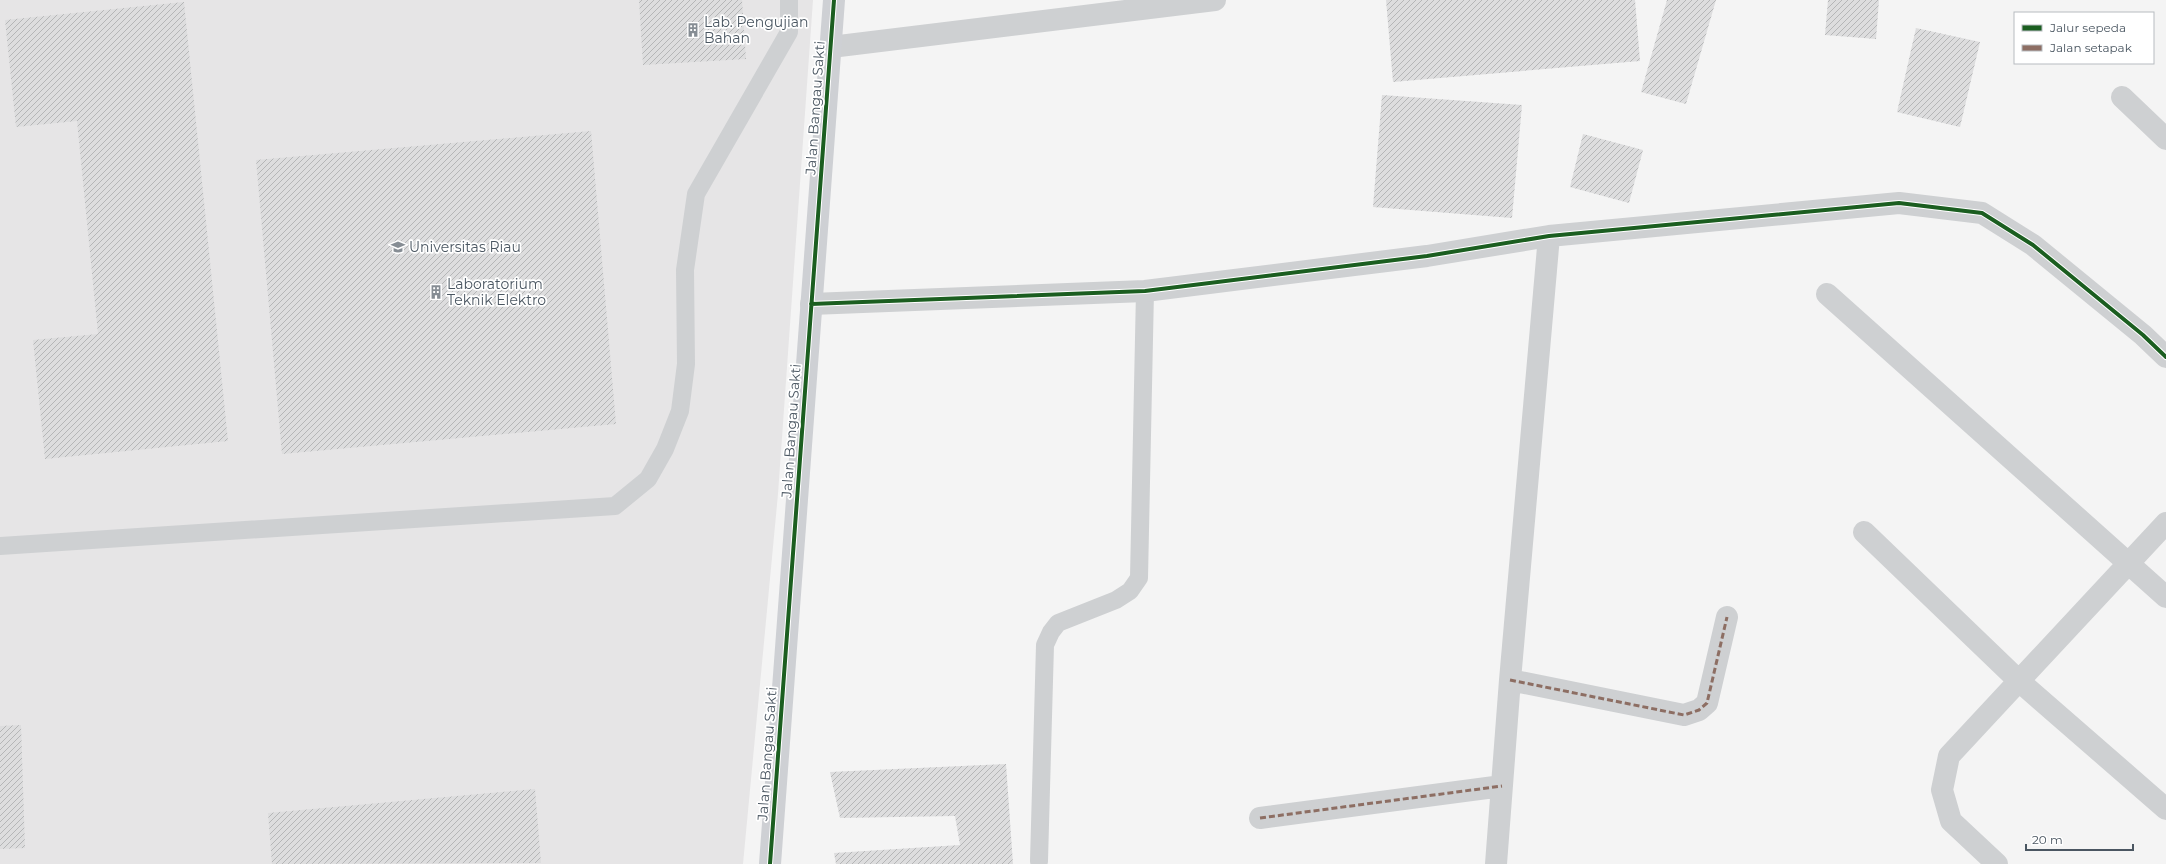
<svg xmlns="http://www.w3.org/2000/svg" width="2166" height="864" font-family="Montserrat,sans-serif">
<style>
.education{fill:#e6e5e6}
.building{fill:url(#building-hatch)}
.lines{fill:none;stroke-linecap:round;stroke-linejoin:round}
.lane{stroke:#ced0d2;stroke-width:18}
.street{stroke:#ced0d2;stroke-width:22}
.secondary{stroke:#ced0d4;stroke-width:22}
.quiet{stroke:#8d6e63;stroke-width:3;stroke-dasharray:6 3;stroke-linecap:butt}
.cycleway-casing{stroke:#fff;stroke-width:6}
.cycleway{stroke:#1b5e20;stroke-width:4}
.labels{text-anchor:middle;stroke-width:3.5;stroke-linejoin:round;paint-order:stroke}
.poi-label{font-size:14px;fill:#4a5661;stroke:#fff;text-anchor:start}
.street-label{font-size:14px;fill:#4a5661;stroke:#fff}
</style>
<defs>
<pattern id="building-hatch" width="6" height="6" patternUnits="userSpaceOnUse"><rect width="6" height="6" fill="#ddddde"/><path d="M-1 1l2-2M0 6l6-6M5 7l2-2" fill="none" stroke="#b5b6b7"/></pattern>
</defs>
<rect width="100%" height="100%" fill="#f4f4f4"/>
<path class="education" d="M0 0H813L778 494 743 864H0Z"/>
<path class="building" d="M639 0H742L746 59 643 65Z
M1386 0H1635L1640 61 1393 82Z
M1667 0H1716L1686 104 1641 92Z
M1828 0H1879L1876 39 1825 35Z
M184 2 228 441 45 459 33 340 98 334 77 121 16 127 5 20Z
M1916 28 1980 42 1960 127 1897 112Z
M1382 95 1522 105 1512 218 1373 207Z
M591 131 616 424 282 454 256 160Z
M1583 134 1643 150 1629 203 1570 187Z
M21 725 25 848 0 849V726Z
M1006 764 1013 864H836L834 853 960 845 955 816 840 818 830 772Z
M535 789 541 863 272 864 268 813Z"/>
<g class="lines">
<path class="lane" d="M0 546 615 506 648 479 665 449 680 411 686 364 685 270 696 194 789 32V0
M1039 861 1045 645 1051 632 1058 623 1116 600 1130 591 1139 578 1145 291"/>
<path class="street" d="M831 47 1215 0
M2122 97 2166 139
M1827 294 2166 597
M811 304 1145 291 1427 256 1549 236 1899 203 1982 213 2033 245 2143 335 2166 357
M1864 532 2019 681 2166 809
M1510 680 1684 715 1699 710 1707 703 1727 617
M1260 818 1502 786
M1496 864 1510 680 1549 236
M1997 864 1951 821 1942 790 1949 756 2166 523"/>
<path class="secondary" d="M770 864 834 0"/>
<path class="quiet" d="M1510 680 1684 715 1699 710 1707 703 1727 617
M1260 818 1502 786"/>
<defs>
<path id="cycleway" d="M811 304 1145 291 1427 256 1549 236 1899 203 1982 213 2033 245 2143 335 2166 357
M770 864 834 0"/>
</defs>
<use href="#cycleway" class="cycleway-casing"/>
<use href="#cycleway" class="cycleway"/>
</g>
<defs>
<symbol id="building-bare" viewBox="-9 -9 18 18"><path d="M-4-6H4V6H1V3H-1V6H-4ZM-2.5-4.3h1.7v1.8h-1.7ZM.8-4.3h1.7v1.8H.8ZM-2.5-1h1.7V.8h-1.7ZM.8-1h1.7V.8H.8Z" fill="#868d94" stroke="#fff" stroke-width="2.5" paint-order="stroke"/></symbol>
<symbol id="university-bare" viewBox="-9 -9 18 18"><path d="M0-5L7-2L0 1L-7-2ZM-4 1L0 2.5L4 1V4Q0 6-4 4Z" fill="#868d94" stroke="#fff" stroke-width="2.5" paint-order="stroke"/></symbol>
</defs>
<g fill-rule="evenodd">
<use href="#building-bare" x="683" y="20" width="20" height="20"/>
<use href="#university-bare" x="388" y="237" width="20" height="20"/>
<use href="#building-bare" x="426" y="282" width="20" height="20"/>
</g>
<g class="labels">
<g class="poi-label">
<text x="704" y="27">Lab. Pengujian<tspan x="704" dy="16">Bahan</tspan></text>
<text x="409" y="252">Universitas Riau</text>
<text x="447" y="289">Laboratorium<tspan x="447" dy="16">Teknik Elektro</tspan></text>
</g>
<g class="street-label">
<text transform="translate(815 108) rotate(-86)" y="5">Jalan Bangau Sakti</text>
<text transform="translate(791 431) rotate(-86)" y="5">Jalan Bangau Sakti</text>
<text transform="translate(767 754) rotate(-86)" y="5">Jalan Bangau Sakti</text>
</g>
</g>
<rect x="2014" y="12" width="140" height="52" fill="#ffffff" stroke="#b7bbc0"/>
<rect x="2022" y="25" width="20" height="6" fill="#1b5e20" stroke="#b7bbc0"/>
<text x="2050" y="32" font-size="12" fill="#4a5661">Jalur sepeda</text>
<rect x="2022" y="45" width="20" height="6" fill="#8d6e63" stroke="#b7bbc0"/>
<text x="2050" y="52" font-size="12" fill="#4a5661">Jalan setapak</text>
<path d="M2026 844v6h107v-6" fill="none" stroke="#4a5661" stroke-width="2"/>
<text x="2032" y="844" font-size="12" fill="#4a5661" stroke="#ffffff" stroke-width="3" paint-order="stroke">20 m</text>
</svg>
